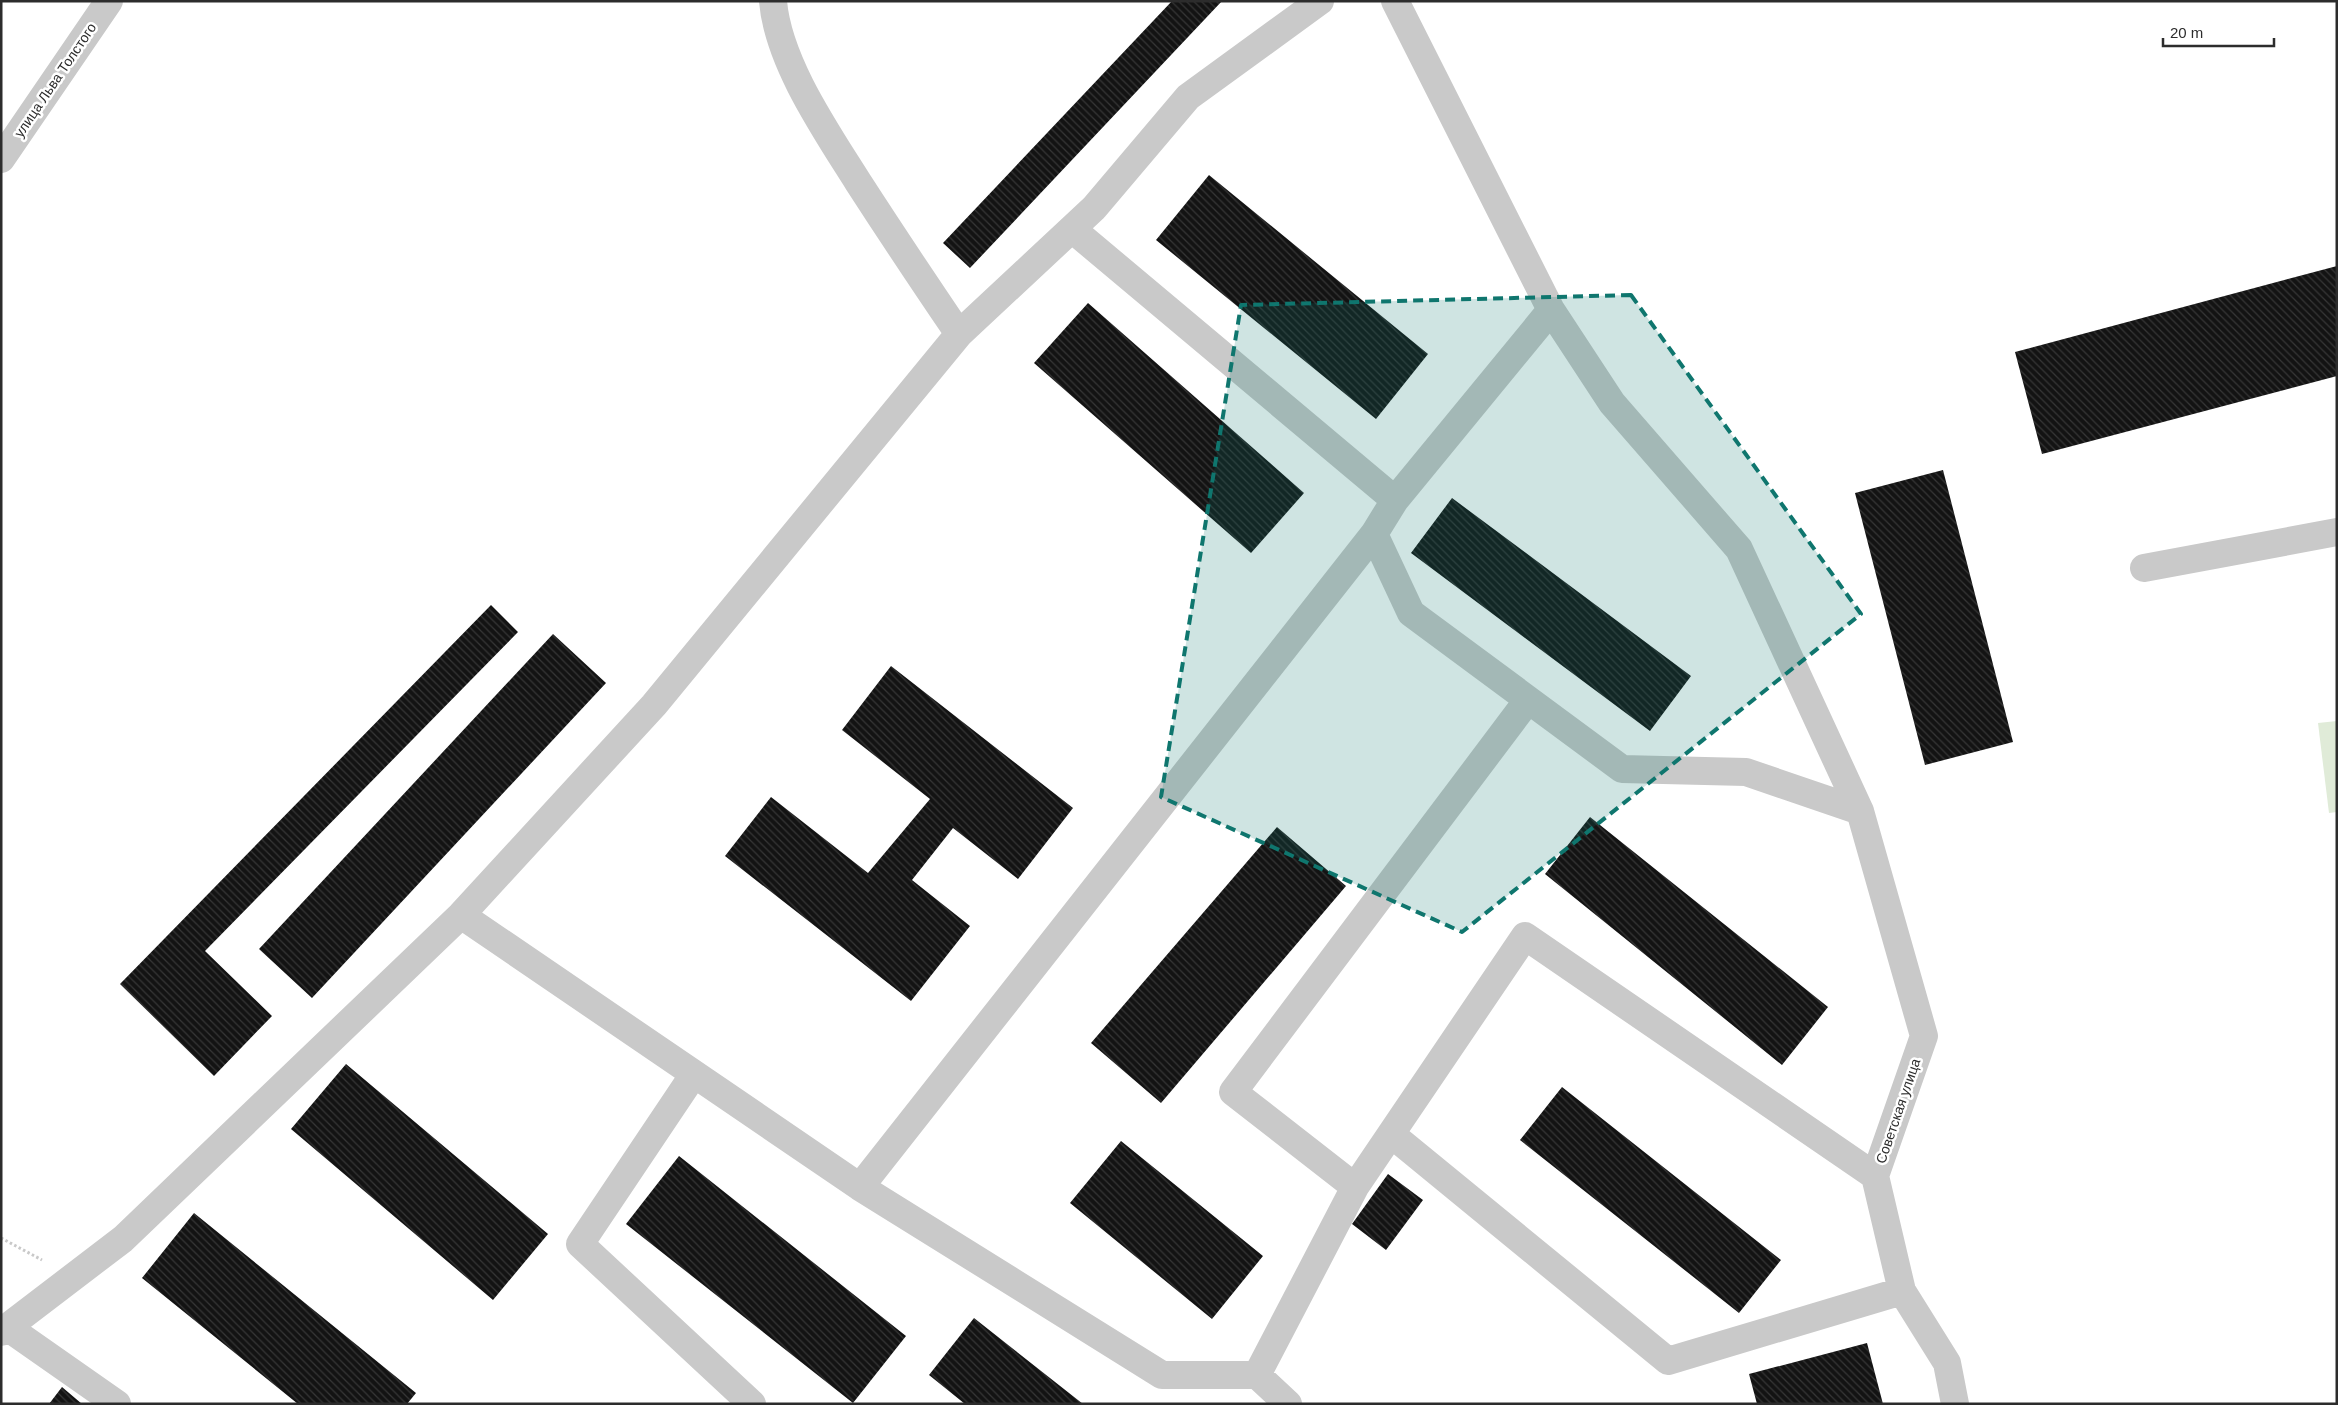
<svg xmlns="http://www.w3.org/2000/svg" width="2338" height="1405" font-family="Arial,sans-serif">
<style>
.grass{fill:#e0ebd8}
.building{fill:url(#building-back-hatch)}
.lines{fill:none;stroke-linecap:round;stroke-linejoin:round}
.path{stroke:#c9c9c9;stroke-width:3;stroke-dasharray:2.5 2.5;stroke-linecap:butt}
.minor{stroke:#c9c9c9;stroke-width:28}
.marked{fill:#0f766e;fill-opacity:0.2;stroke:#0f766e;stroke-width:4;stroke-dasharray:10 6;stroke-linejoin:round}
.labels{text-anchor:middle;stroke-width:5;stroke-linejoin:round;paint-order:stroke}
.street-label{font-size:14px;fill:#2c2c2c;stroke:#fff}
</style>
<defs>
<pattern id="building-back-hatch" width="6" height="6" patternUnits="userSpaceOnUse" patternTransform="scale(1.25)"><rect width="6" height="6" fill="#131313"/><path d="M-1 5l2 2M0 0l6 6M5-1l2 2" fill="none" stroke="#363636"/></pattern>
</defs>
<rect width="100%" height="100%" fill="#fff"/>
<path class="grass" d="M2337 721V812L2329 813 2318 723Z"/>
<path class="building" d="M1172 1H1222L970 268 943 243Z
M1209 175 1428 354 1376 419 1156 240Z
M2337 266V376L2042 454 2015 352Z
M1088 303 1304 493 1251 553 1034 363Z
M1943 470 2013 742 1925 765 1855 493Z
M1452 498 1691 676 1650 731 1411 553Z
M491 605 518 632 205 951 272 1016 214 1076 120 984Z
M553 634 606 683 312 998 259 949Z
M891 666 1073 808 1018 879 953 828 912 880 970 926 911 1001 725 856 771 797 868 873 930 799 842 730Z
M1590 817 1828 1007 1782 1065 1545 874Z
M1277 827 1346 886 1161 1103 1091 1043Z
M346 1064 548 1234 493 1300 291 1129Z
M1562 1087 1781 1260 1739 1313 1520 1140Z
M1121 1141 1263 1256 1212 1319 1070 1203Z
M679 1156 906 1336 853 1403 626 1224Z
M1388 1174 1423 1200 1386 1250 1352 1224Z
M194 1213 416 1393 407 1404H298L142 1278Z
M974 1318 1083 1404H965L929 1375Z
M1867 1343 1883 1404H1757L1749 1374Z
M62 1387 82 1404H49Z"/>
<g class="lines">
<path class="path" d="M1 1238 42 1260"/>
<path class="minor" d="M773 1C778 62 826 131 858 182 891 233 925 284 959 334
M1395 1 1551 310 1395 500 1374 534 1411 613 1622 769 1746 772 1860 811
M1 159 109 1
M1072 229 1395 500
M1551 310 1612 403 1739 549 1860 811 1924 1036 1875 1176 1902 1291 1947 1363 1955 1404
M2144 568 2337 532
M461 915 860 1187 1374 534
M694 1074 580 1244 752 1404
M1391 1134 1668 1361 1902 1291
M860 1187 1162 1375H1257
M1355 1187 1525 936 1875 1176
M7 1327 117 1404
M1 1332 123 1239 461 915 654 705 959 334 1094 208 1188 97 1320 1
M1288 1404 1257 1375 1355 1187 1233 1092 1528 700"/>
</g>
<path class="marked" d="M1631 295 1861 614 1462 932 1161 797 1241 305Z"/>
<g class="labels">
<g class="street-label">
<text transform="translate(55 80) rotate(-56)" y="5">улица Льва Толстого</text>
<text transform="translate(1898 1111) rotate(-71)" y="5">Советская улица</text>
</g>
</g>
<rect width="2338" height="1405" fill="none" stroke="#2c2c2c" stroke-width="5"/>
<path d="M2163 38v8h111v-8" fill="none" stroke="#2c2c2c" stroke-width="2.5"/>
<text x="2170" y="38" font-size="15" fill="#2c2c2c" stroke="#ffffff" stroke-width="4" paint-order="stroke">20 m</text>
</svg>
